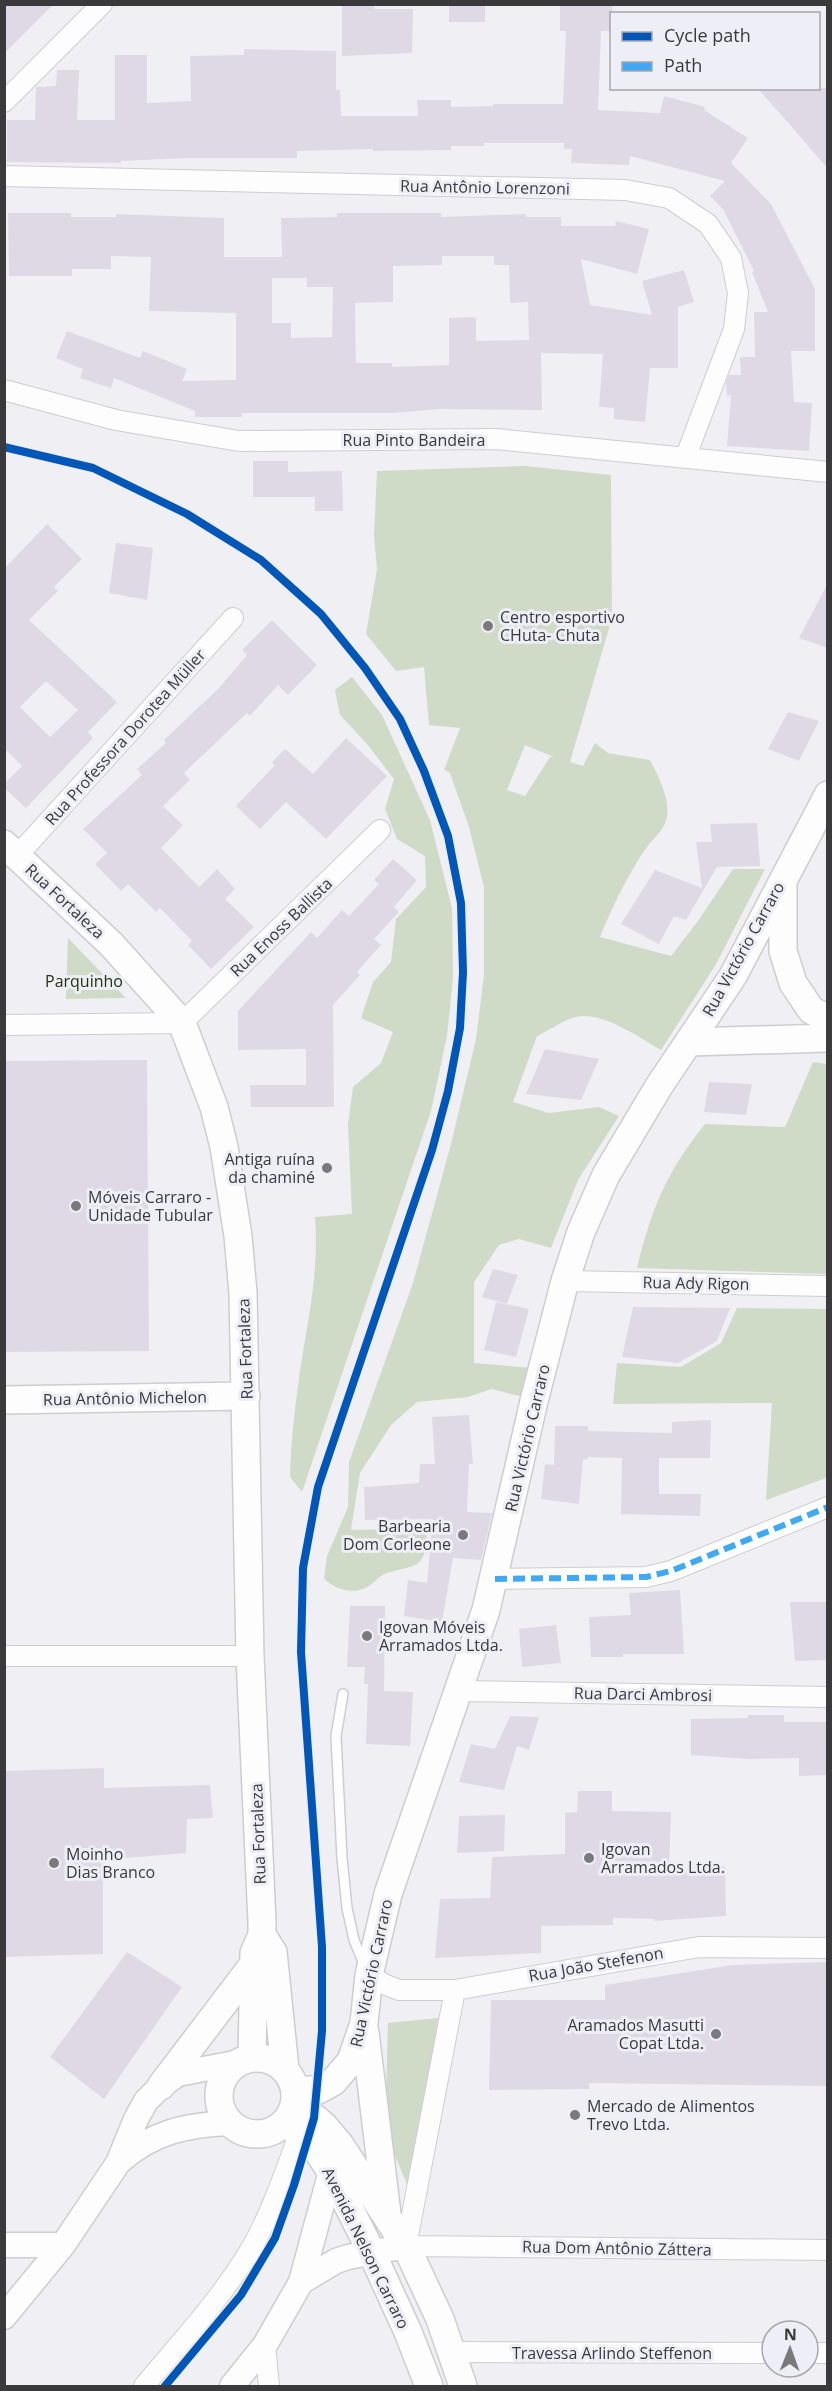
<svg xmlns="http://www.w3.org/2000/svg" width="832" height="2391" font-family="'Open Sans',sans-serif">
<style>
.green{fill:#cfdac7;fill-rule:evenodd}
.building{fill:#dfd9e5;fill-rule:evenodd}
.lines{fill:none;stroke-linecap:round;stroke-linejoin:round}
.service-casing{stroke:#cdcdd1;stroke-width:12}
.minor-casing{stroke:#cdcdd1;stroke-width:22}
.tertiary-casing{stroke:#cdcdd1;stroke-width:27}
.secondary-casing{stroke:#cdcdd1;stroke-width:30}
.service{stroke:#fdfdfd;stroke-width:9}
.minor{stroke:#fdfdfd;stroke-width:20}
.tertiary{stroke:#fdfdfd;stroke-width:24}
.secondary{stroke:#fdfdfd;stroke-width:27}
.rail-casing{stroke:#dadada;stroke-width:7}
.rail{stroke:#eeeef6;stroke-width:4.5;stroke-dasharray:14;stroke-linecap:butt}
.quiet{stroke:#3fa9f5;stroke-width:6;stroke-dasharray:12 6;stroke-linecap:butt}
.cycleway-casing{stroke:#eeeef6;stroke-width:11}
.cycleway{stroke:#0057b8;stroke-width:8}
.poi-dot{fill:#7a7a7d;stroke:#eeeef6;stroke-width:2}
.labels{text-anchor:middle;stroke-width:6;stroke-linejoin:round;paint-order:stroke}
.street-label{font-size:16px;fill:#3a3a3d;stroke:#eeeef6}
.poi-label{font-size:16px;fill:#3a3a3d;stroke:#eeeef6;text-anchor:start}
.park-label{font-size:16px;fill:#22340d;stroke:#eeeef6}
</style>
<rect width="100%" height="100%" fill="#f0f0f4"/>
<path class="green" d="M525 466 611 475 612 618 570 762 583 766 595 743 608 753 650 760C658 776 670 798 667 817 665 830 654 837 647 847 630 870 611 910 600 937L671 956 698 921 733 869H765L715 966 661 1050C640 1038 601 1010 575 1017 562 1021 550 1030 537 1036L513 1102 549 1113 599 1107 619 1116 578 1180 551 1248 519 1239 499 1245 474 1282V1363L532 1368 523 1397 492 1389 468 1397 417 1402 391 1425 360 1473 351 1530 398 1529 427 1533C425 1571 416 1564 387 1573 378 1576 372 1586 363 1589 348 1594 335 1588 324 1579L327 1556 348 1507 349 1462 413 1283 451 1144 476 1039 484 975V887L469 827 450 773 444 770 460 728 429 725 424 667 396 671 366 634 377 569 374 536 377 471ZM525 745 554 757H550L525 796 507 790Z
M352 677 382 715 430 820 452 908 453 979 447 1036 431 1111 302 1492 290 1477C291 1437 296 1398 302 1358 310 1311 319 1265 315 1217L352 1214 348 1124 353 1087 381 1063 393 1032 361 1018 373 982 391 962 396 919 426 887 425 856 397 839 385 809 394 779 367 744 340 715 335 690Z
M68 938 126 998 66 999Z
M813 1062 827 1064V1274L637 1268C652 1207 666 1173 705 1124L785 1127Z
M737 1308 827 1309 826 1478 766 1500 772 1403 613 1404 617 1363 681 1367 721 1343Z
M438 2018 410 2191 385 2133 388 2023Z"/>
<path class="building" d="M4 4H54L4 54Z
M342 4H374V9H413L412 53 342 56Z
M449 4H485V22H449Z
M560 4H612V31H601L598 110 660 113 664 96 705 107 704 110 748 138 731 163 771 204 815 289V351H791L794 402 812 403 809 451 727 446 731 395 727 396 726 383 729 375H741L740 357H755L754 312H768L752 272 754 271 723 209 710 196 725 181 630 156 629 165 571 163 572 149H564V143H484V146H451V150L373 151V149L297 151V158H186L121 161V163L7 162V120H35L36 87 56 86 57 70H79L77 120H115V55H147V103L191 101 190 56 244 55V49L336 51V90H340L341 116H418L417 100H451V107L493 106V104H563L566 31H560Z
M757 88H828V169L785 119Z
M8 213H71V217H116V214L224 218V257H282L281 218 337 217V213H441V217L526 214V217H561V226H615L616 221 649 229 637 274 581 259 590 305 652 315 642 281 684 270 694 302 678 307V368H650L645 422 614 419V408L599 407 603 354 541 353 542 410 440 409 393 413H242V417H195V411L114 378 111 388 80 378 83 369 56 358 67 331 140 358 143 351 187 369 182 381 236 380V313L149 311 151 257 111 256V269H72V276H9ZM442 256H494V265H509L510 303 528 302 529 340 476 341V317L449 318V365L392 367V363H356L355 303 393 302V266L442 265ZM272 278H307V287H333L332 337 291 338V323H272Z
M253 461H288V472L342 471 343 511H315V497H253Z
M47 524 82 559 54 587 58 591 29 620 117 702 88 732 93 738 26 808 4 788V784L22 766 4 748V569ZM46 681 78 710 50 737 20 707Z
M116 543 153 548 147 600 109 593Z
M828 583V648L799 638Z
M272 620 317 665 288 695 278 685 250 716 247 713 184 773 190 780 163 806 183 825 161 848 199 887 217 869 235 889 225 899 254 927 211 969 188 945 192 941 160 908 156 912 128 884 121 891 95 864 107 853 83 829 142 775 137 769 166 743 164 740 219 688 247 655 242 650Z
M788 712 819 721 799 761 768 749Z
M346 738 387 776 326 839 286 802 260 829 236 806 275 765 272 762 285 749 313 774Z
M757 823 760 866 717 867 686 920 674 916 659 944 621 924 655 870 702 888 696 842H712L710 824Z
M393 859 417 880 394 907 399 912 374 939 381 945 357 972 360 975 333 1005 334 1107H251L250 1085H306V1049L238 1050V1011L311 932 317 938 342 910 349 916 379 884 374 880Z
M545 1049 599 1059 581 1100 526 1094Z
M147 1060 149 1351 4 1352V1061Z
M709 1082 752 1084 746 1115 704 1112Z
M493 1269 518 1275 507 1304 482 1297Z
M496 1302 529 1309 516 1357 484 1350Z
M633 1307 730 1308 717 1341 678 1363 622 1357Z
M469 1415 473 1464H469L467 1512 492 1513 481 1560 453 1558 442 1622 404 1616 408 1580 427 1583 433 1519 365 1520 364 1487 419 1483 420 1464H435L432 1417Z
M711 1420 710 1458H659V1494H701L700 1516 621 1514 622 1458 588 1457 587 1460 583 1459 579 1504 541 1499 545 1464 554 1465 555 1426H588V1431L672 1433V1422Z
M680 1590 684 1654H623V1657H591L589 1617 631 1615 629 1593Z
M790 1602H828V1660L795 1661Z
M350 1606H385L384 1691 413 1692 410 1746 366 1744 368 1684H364L365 1667H347Z
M556 1625 561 1663 522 1667 519 1629Z
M748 1715H784V1722H828V1775L799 1776V1758L749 1759 691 1755V1719L748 1718Z
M510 1716 539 1717 529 1750 517 1746 504 1790 459 1782 471 1744 495 1749Z
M104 1768V1788L210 1785 213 1818 187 1819 186 1853 103 1860V1954L4 1957V1771Z
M578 1791H612V1811L671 1812 669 1870 725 1866 726 1916 654 1921V1919L613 1918V1925L541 1926V1953L435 1958 440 1899 490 1898 492 1857 565 1854V1813L577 1812Z
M505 1815 504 1851 457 1853 459 1816Z
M127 1952 182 1987 104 2099 50 2057Z
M828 1962V2086L589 2083V2089L489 2090 491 2000H605V1985L733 1965Z"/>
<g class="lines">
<defs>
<path id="service" d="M343 1694 336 1736 342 1858 347 1908 354 1940 364 1964"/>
<path id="minor" d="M4 102 102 4
M4 176 625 190 669 198 708 224 731 258 738 293 734 329 686 456
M4 390 116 420 239 441 496 439 828 472
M17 856 233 618
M4 1025 182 1023 380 830
M565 1281 828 1286
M495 1579 646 1577 671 1571 828 1507
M4 1656H250
M458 1691 828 1697
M369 1975 386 1985 399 1990H455L699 1947 828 1948
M455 1990 406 2246 828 2250
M265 2345 269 2386
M452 2352 772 2353
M808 2353H828
M144 2386C180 2343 220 2300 249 2252 271 2215 285 2172 300 2132"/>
<path id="tertiary" d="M120 2161C153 2132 186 2125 230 2123
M4 2245H63
M301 2282 336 2261 348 2257 406 2246
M4 2317 63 2245 118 2163 136 2119 146 2101 161 2086 178 2074 240 2062
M232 2386 265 2345 301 2282 334 2160"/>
<path id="secondary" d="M4 844 111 944 182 1023 214 1107 224 1147 238 1236 243 1293 250 1656 262 1922V1935L254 1953 252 2058
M783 882V951L793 983 811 1010 828 1019
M690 1042 828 1038
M4 1400 246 1396
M262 1935 273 1952 285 2069
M365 2032 387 2214
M219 2096a38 38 0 1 1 76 0a38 38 0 1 1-76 0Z
M161 2086 253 1965
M296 2090H318L333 2082 351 2061 364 2023 369 1975 388 1894 486 1610 534 1401 565 1281 581 1232 606 1175 659 1086 733 976 828 795
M296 2102 324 2126 340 2145 406 2246 440 2319 463 2386
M285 2124 309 2138 330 2170 371 2251 408 2332 429 2386"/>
</defs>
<use href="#service" class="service-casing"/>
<use href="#minor" class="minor-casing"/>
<use href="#tertiary" class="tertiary-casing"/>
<use href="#secondary" class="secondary-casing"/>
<use href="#service" class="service"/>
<use href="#minor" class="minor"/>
<use href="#tertiary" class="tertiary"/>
<use href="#secondary" class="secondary"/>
<defs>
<path id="rail" d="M4 447 93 468 187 514 261 560 321 614 365 668 400 719 424 771 448 836 461 903 463 972 460 1028 448 1091 432 1150 318 1487 303 1568 301 1652 322 1947V2031L314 2118 294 2185 275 2238 241 2295 165 2386"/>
</defs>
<use href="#rail" class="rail-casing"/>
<use href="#rail" class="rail"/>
<path class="quiet" d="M495 1579 646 1577 671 1571 828 1507"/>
<defs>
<path id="cycleway" d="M4 447 93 468 187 514 261 560 321 614 365 668 400 719 424 771 448 836 461 903 463 972 460 1028 448 1091 432 1150 318 1487 303 1568 301 1652 322 1947V2031L314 2118 294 2185 275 2238 241 2295 165 2386"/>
</defs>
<use href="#cycleway" class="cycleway-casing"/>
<use href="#cycleway" class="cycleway"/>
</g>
<g class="poi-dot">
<circle cx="488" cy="626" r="6"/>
<circle cx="327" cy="1168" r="6"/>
<circle cx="76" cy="1206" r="6"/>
<circle cx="463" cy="1535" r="6"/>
<circle cx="367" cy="1636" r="6"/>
<circle cx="589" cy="1858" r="6"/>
<circle cx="54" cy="1863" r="6"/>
<circle cx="716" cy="2034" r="6"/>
<circle cx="575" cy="2115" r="6"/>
</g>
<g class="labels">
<g class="street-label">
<text transform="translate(485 187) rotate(1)" y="6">Rua Antônio Lorenzoni</text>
<text x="414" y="446">Rua Pinto Bandeira</text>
<text transform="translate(125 737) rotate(-48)" y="6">Rua Professora Dorotea Müller</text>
<text transform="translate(65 901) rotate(43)" y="6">Rua Fortaleza</text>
<text transform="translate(281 927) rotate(-44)" y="6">Rua Enoss Ballista</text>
<text transform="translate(743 949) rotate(-61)" y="6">Rua Victório Carraro</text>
<text transform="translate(696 1283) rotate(1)" y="6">Rua Ady Rigon</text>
<text transform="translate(245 1349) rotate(-92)" y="6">Rua Fortaleza</text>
<text transform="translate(125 1398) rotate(-1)" y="6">Rua Antônio Michelon</text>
<text transform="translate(527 1438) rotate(-77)" y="6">Rua Victório Carraro</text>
<text transform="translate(643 1694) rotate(1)" y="6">Rua Darci Ambrosi</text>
<text transform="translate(258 1834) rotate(-92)" y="6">Rua Fortaleza</text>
<text transform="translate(596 1964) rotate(-10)" y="6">Rua João Stefenon</text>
<text transform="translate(371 1973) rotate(-78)" y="6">Rua Victório Carraro</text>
<text transform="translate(366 2248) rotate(64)" y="6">Avenida Nelson Carraro</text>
<text transform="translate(617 2248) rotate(1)" y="6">Rua Dom Antônio Záttera</text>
<text x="612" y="2359">Travessa Arlindo Steffenon</text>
</g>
<g class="poi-label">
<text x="500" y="623">Centro esportivo<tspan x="500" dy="18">CHuta- Chuta</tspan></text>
<text x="315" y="1165" text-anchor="end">Antiga ruína<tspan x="315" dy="18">da chaminé</tspan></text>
<text x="88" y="1203">Móveis Carraro -<tspan x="88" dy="18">Unidade Tubular</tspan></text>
<text x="451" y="1532" text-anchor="end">Barbearia<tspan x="451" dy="18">Dom Corleone</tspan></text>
<text x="379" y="1633">Igovan Móveis<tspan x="379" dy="18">Arramados Ltda.</tspan></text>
<text x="601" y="1855">Igovan<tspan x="601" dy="18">Arramados Ltda.</tspan></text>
<text x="66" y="1860">Moinho<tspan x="66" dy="18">Dias Branco</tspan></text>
<text x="704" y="2031" text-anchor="end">Aramados Masutti<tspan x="704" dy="18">Copat Ltda.</tspan></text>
<text x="587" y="2112">Mercado de Alimentos<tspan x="587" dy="18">Trevo Ltda.</tspan></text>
</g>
<g class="park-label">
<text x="84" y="987">Parquinho</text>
</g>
</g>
<rect width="832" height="2391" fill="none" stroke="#3a3a3d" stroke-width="12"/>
<rect x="610" y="12" width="210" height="78" fill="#eeeef6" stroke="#a6a6ac" stroke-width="1.5"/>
<rect x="622" y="32" width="30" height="9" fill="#0057b8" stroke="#a6a6ac" stroke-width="1.5"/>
<text x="664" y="42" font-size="18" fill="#3a3a3d">Cycle path</text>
<rect x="622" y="62" width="30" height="9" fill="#3fa9f5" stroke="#a6a6ac" stroke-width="1.5"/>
<text x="664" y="72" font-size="18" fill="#3a3a3d">Path</text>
<g transform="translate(790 2349) rotate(1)"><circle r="28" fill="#eeeef6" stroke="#a6a6ac" stroke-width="1.5"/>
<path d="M0-4.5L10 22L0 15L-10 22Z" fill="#7a7a7d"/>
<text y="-9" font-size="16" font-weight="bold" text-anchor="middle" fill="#3a3a3d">N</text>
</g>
</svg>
